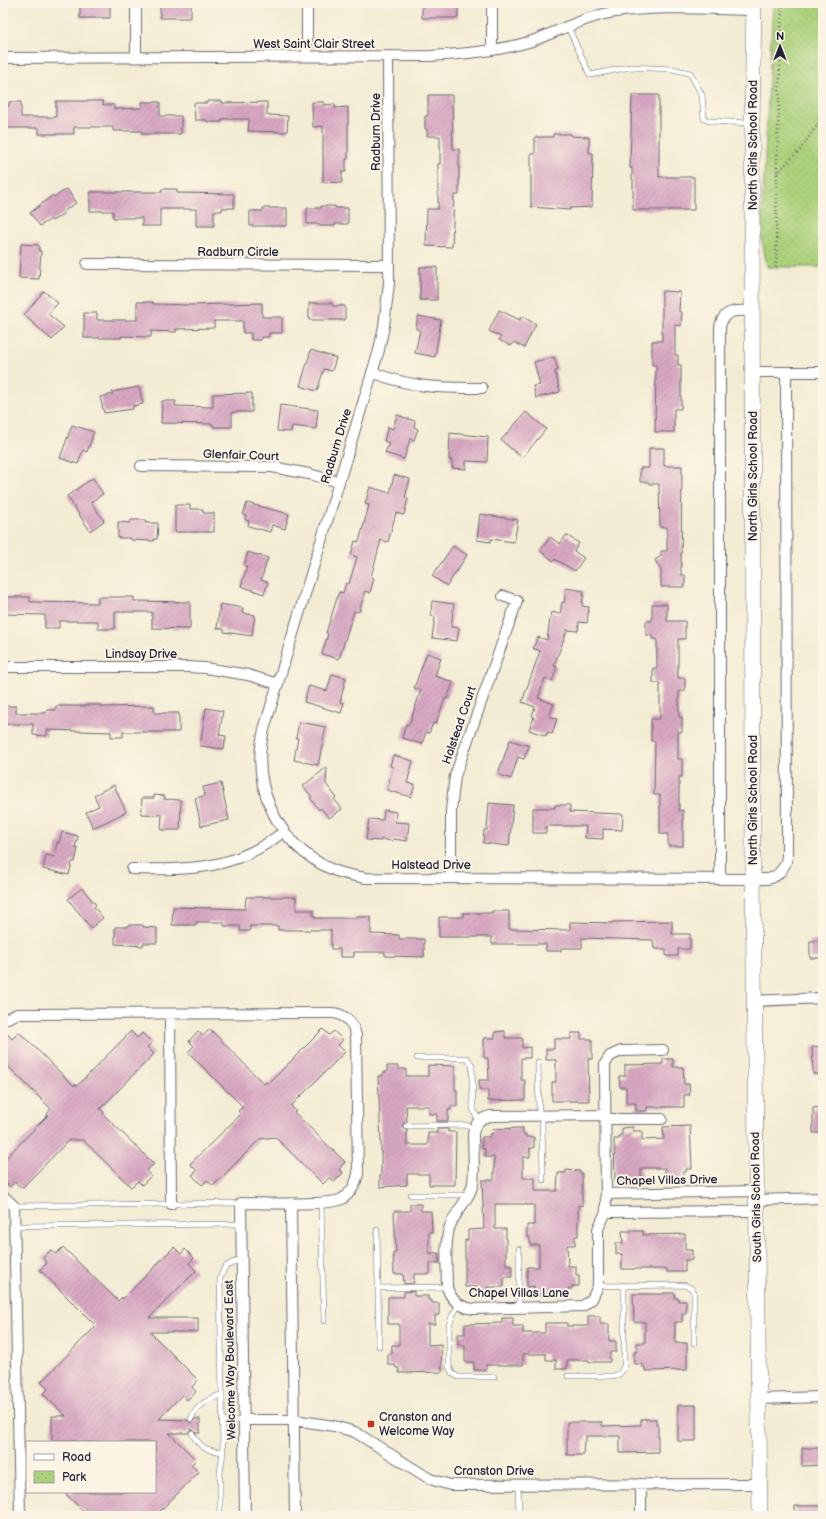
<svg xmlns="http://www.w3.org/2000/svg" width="826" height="1519" font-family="'Balsamiq Sans',sans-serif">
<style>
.park{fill:url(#park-dots);stroke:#677a5b}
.building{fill:url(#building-hatch)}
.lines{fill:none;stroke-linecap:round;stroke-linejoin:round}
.service-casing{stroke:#6b6971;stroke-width:6}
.minor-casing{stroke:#6b6971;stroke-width:12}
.secondary-casing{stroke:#6b6971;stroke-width:16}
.path{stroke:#6b6971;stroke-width:2.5;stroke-dasharray:1 3;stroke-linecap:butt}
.service{stroke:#fff;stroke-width:5}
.minor{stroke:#fff;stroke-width:10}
.secondary{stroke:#fff;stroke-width:15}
.poi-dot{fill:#c8321e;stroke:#fcf5e5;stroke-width:1.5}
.labels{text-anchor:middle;stroke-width:4;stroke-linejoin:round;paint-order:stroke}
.street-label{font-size:12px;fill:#22223b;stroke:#fcf5e5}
.poi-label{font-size:12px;fill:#22223b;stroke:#fcf5e5;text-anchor:start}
</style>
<defs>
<pattern id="park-dots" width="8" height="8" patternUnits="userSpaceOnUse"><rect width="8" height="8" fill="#acd17b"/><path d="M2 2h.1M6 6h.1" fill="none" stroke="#94b36b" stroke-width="1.8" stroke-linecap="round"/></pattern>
<pattern id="building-hatch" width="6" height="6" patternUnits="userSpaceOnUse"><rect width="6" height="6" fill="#d8a7c2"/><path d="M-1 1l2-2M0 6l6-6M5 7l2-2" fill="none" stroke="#b98fa8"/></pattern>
</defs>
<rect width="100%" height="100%" fill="#fcf5e5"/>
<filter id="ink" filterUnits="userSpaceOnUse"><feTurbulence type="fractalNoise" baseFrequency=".025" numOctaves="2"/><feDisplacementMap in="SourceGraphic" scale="8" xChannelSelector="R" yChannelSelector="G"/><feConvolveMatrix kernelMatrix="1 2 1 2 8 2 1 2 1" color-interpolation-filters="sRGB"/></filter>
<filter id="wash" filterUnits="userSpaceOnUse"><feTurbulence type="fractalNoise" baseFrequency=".012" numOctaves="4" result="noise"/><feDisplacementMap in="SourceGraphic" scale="16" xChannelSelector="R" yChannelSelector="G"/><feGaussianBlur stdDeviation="0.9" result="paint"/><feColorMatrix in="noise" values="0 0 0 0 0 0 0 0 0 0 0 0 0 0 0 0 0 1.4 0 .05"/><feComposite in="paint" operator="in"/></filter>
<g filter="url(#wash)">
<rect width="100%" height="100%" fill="#f3ecd4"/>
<path class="park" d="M773 3H823V267H767L761 234Z"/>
<g id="blocks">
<path class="building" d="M80 3H110V18H80Z
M160 3H191V18H160Z
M422 3H458V18H422Z
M428 95H452L453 149H459V195H454L452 247 426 246 427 209H438V164H440V136H427V129H425V116H428Z
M632 95H659V177H694V210H633V179H632V168H630Z
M56 101H103V105H114V109L142 108V102H160V116H181V134H142V131H113V127H74V134H39V128H3V106H9V102H21V117H56Z
M207 101H222V103L267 102V115L288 116 287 132 248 131 249 119H222V122H207V120H195L194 103H207Z
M312 102H324V105L335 104V108L348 107V159H346V172H342V183L323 182V126L313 127Z
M553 134H571V136L589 137V153H593L592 207 570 208V210L531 207V154H535V137H553Z
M67 189 76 203 64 211 65 213 52 221 51 219 40 226 30 213 53 195 54 197Z
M162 189H177V193L234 194V208H222V211H214V226H196V209H160V226H142V218H113V211H90V192H162Z
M321 206H335V208H348V224H335V226H320V224H307V208H321Z
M263 208H287V226H250V211H263Z
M21 244 39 245V251H41L39 279 19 278Z
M420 267H437V300H420Z
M44 291 58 303 48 314 64 327 52 340 24 315Z
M662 291 680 292 679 312H682L681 326 675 325V355H678V365H681V409H674V432H655L656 365H652V341H662Z
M137 302H153V304L191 305 262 303V317H282V333H269V337H261V340H251V333H243V321H214V328L176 329V332L151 331V337L121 336V338H84V313H97V320H137Z
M309 303H332V306H345V320H309Z
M499 310 520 320 521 316 536 324 524 348 514 342 511 346 499 340 501 337 489 331Z
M418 316 441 320 435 357 415 353 420 330 416 329Z
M311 350 336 358 332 371 324 369 317 391 300 386Z
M554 357 558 370 555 371 560 392 536 398 533 386 540 385 534 362Z
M139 387 143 404 133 406V409L104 413 100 397 113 394 112 392Z
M252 393V412H232V427H213V424L161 423 162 401H176L175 406 213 407V394Z
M280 405 318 410 316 429 292 426 291 432 277 431Z
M526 412 546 429 522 458 501 440Z
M397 415 415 421 414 427 418 429 414 440 410 439 404 459 385 453 389 443 384 441 388 427 393 429Z
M72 425 94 432 87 452 83 450 78 464 60 458Z
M450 433 488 437 487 462 466 461V469L452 468V460H449Z
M649 448H664V466H682L681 571V575H685V587H661V570L655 560 661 556V551H667V527H660L659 484H649V482H640V468H649Z
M394 475 410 479 405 498 408 499 404 515 396 513 388 542 381 540 371 577 374 578 370 593 365 591 359 612 354 611 339 659 322 654 328 634 326 633 339 592 343 593 346 583 349 584 357 557 351 555 355 541 359 542 369 505 365 504 370 487 390 493Z
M93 478 103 494 91 502 104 521 90 531 67 496Z
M247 503 289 514 285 529 272 525 270 532 248 526 249 521 245 520 246 516 243 515Z
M175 505H190V509H203V513H214V532H175Z
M480 514 518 520 514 542 491 539 490 542 477 540Z
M131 520H146L145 523H158L157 539H154V541L131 540V538H118V522L130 523Z
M566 535 579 543 574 551 584 558 575 571 555 559 554 561 540 551 550 537 560 544Z
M453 546 467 555 447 586 432 576Z
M248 552 268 558 261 580 268 582 264 594 241 586 247 567 244 566Z
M566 588 584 591 582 606 589 607 587 623 579 622 578 631 567 630 554 666 557 667 552 681 545 678 538 698 554 704 549 716 557 719 552 734 548 732 546 736 529 730 534 717 532 716 535 707 522 702 540 651 533 648 538 637 547 640 551 612 560 614 562 602 564 603Z
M3 597H30V602L98 603V597H134V601L190 602V629L152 628V612H115V629H98V621H59V628H45V615L3 614Z
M432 601 454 604 451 627 459 628 457 641 432 638 435 617 431 616Z
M220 604 243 608 242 613 255 615 252 636 224 632V629L217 628Z
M652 604H667V621H685V639H678V678H685V691H679V717H682V732H678V759H682V777H679V811L683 810V846H668V834H660V795H654L655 741H651V719H660V683H653V668H657V639H652V635H646V621H652Z
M427 653 441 658 435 676 453 682 447 699 445 698 436 724 433 723 429 733 426 732 422 744 402 738 406 724 409 725 421 690 414 688Z
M332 674 346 678 340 702 344 703 341 713 304 702 309 686 327 691Z
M86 705H101V707L154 706V713H179V732H123V737H111V732L47 730V736L33 735V724H3V706H16V713H46V710H56V706H86Z
M206 708 223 711 219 735 226 736 224 749 200 746Z
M299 722 326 727 318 765 294 760 298 738H296Z
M510 740 529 746 524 759 518 757 511 779 498 774Z
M393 755 413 761 407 783 415 785 411 797 387 790 393 767 390 766Z
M327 767 326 784 336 797 334 799 342 809 329 818 321 808 319 810 310 798 312 797 303 786Z
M221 783 229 820 201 826 195 798 205 796 203 787Z
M114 785 126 812 93 828 86 812 99 806 94 795Z
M154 795 165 796 164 799 181 800 180 830H161L162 815 141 814 142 798H154Z
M489 803 513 805 509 846 483 843 484 830H487Z
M555 805H570V812L623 814 622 830 603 829V839L585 838 586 826H546V833H533V808H555Z
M384 810 396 812 395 822 409 823 407 841 393 839 392 841 381 839V841L366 840 369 819 383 820Z
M62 832 78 836 75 848H78L75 862H72L69 875 43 869 46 855 54 857 57 842 59 843Z
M82 888 96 905 94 907 103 918 91 928 68 899Z
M246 897H296V910H313V916H315V918H357V917H371V934L399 935V939H424V957L385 956V952H354V957H340V949H331V930H278V926H250V931H240V926H224V922H196V925H172L173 907 245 909Z
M492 911H509V929L570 930V922L612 923V922L672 921V934H690V949H678V956H666V949H654L653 940 582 938V948H561V951H546V944H492V937H439V917H463V913H492Z
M128 925H143V927L157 928V943H143V946L115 944V927H127Z
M810 941H823V958H810Z
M3 1029 12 1039 19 1032 74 1086 75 1084 77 1086 131 1031 137 1038 142 1033 152 1042 147 1047 154 1054 100 1109 104 1112 103 1114 154 1164 146 1171 151 1176 142 1185 138 1181 131 1187 83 1140H69L22 1188 15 1182 10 1187 3 1180V1161L48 1115 47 1114 51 1109 3 1061Z
M210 1029 264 1084 266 1082 268 1084 323 1029 329 1035 334 1031 343 1040 338 1045 345 1052 291 1106 296 1111 294 1112 345 1162 339 1169 343 1173 334 1182 330 1177 323 1184 275 1137 260 1139 213 1186 207 1180 202 1185 192 1175 197 1171 190 1164 241 1114 238 1111 243 1107 188 1052 194 1046 189 1041 198 1031 203 1036Z
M505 1031V1038H522V1048L530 1047V1058H521V1080H525V1100L488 1101V1090H479V1080H489L488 1058H484V1038H495V1032Z
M571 1033H581V1039H592V1059H588L589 1101H552V1082H556V1060H546V1049H554V1039H571Z
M823 1046V1074H813L812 1047Z
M663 1059H673V1067H683L684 1084H689L690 1095H684V1107H647V1111H636V1103H626V1087H620L619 1076H625V1065L663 1064Z
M428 1065 455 1066V1090H457V1106H451V1110H448V1121H437V1114H429V1106H406L407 1122 404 1123 402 1126 404 1129 407 1130V1145H428V1133H437V1129H448V1132H456L455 1185H429V1174H407V1185L380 1187V1176H381V1143L378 1076H383V1072H387V1066H398V1069H406V1076H428Z
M823 1107V1133H813V1108Z
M690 1126 692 1169H686V1172H683V1179L673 1180V1176H665V1168H641V1179L615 1181 614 1139H619V1135H622V1128L633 1127V1131H642V1140L664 1139 663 1127Z
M523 1128V1134H526V1137H534V1148H530V1157H523V1178H535V1191H557L558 1173H566V1170L580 1171V1173H582V1206L578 1205V1236H575V1245H567L568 1266H576V1275H579V1286H572V1289H568V1295H534V1286L527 1287V1267H539V1245H530V1237H527V1225H534V1205H526V1204H495V1229H506V1266H512V1277H504V1287H487V1293H477V1287H465V1240H468V1230L484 1229 482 1180H494V1157H485V1149H482V1137H490V1134H493L492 1129Z
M410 1204H421V1211H431L432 1232H429V1253H438L439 1263H430V1274H414V1283L404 1284 403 1274H394L393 1253H396L394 1211H410Z
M622 1231H643V1235L685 1234V1250H692V1260H685V1272H667V1269H622V1254H616V1243H623Z
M63 1247 118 1301 122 1297 123 1299 174 1247 181 1254 185 1249 194 1258 189 1263 196 1271 149 1318H198V1332H150L198 1380 192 1387 196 1392 187 1400 182 1395 159 1419 187 1420 191 1423 195 1419H200V1433H196L192 1429 190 1430 188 1433H169L196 1460 191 1465 199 1472 155 1516H88L64 1492H155V1442H77L75 1440H52V1416H66L43 1394 48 1389 41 1382 95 1327 94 1326 95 1325 40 1270 47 1263 43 1258 51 1250 56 1254Z
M414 1291V1296H428V1300H432V1303H439V1315H435V1324H428V1345L441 1344 442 1372 399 1373V1368H396L395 1365H388V1354H392V1345H399V1324H388V1297H404V1292Z
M664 1293H675V1298H678V1301H686V1313H682V1322H675V1343H687V1370L645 1371V1367H642V1364H634V1352H637V1343H645V1322H634L633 1294H664Z
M588 1316H600V1324H609V1341H616V1352H610V1362H589V1360H567V1369H556V1360H546V1354H523V1365H486V1370H474V1362H465V1345H458V1334H465V1324L502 1323V1318H513V1326H523V1333H545V1323H567V1326H588Z
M678 1405H696V1441H678Z
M641 1419H656V1425H658V1452L620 1453V1436H586V1441H584L583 1455H567V1422H602V1426L641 1425Z
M802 1448H823V1465L802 1466Z
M795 1506H822V1516H795Z"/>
</g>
</g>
<g filter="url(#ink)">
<use href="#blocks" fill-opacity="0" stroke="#6b6971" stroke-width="1"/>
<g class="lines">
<defs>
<path id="service" d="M568 27 590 75 630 67 672 69 690 73 702 95 704 119 709 121 750 123
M417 1058H467L472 1065 473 1108 478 1121
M538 1062 539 1117
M542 1117 543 1180
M406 1126 463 1125 475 1127
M411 1195H468
M321 1202 324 1321
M14 1206 241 1203
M15 1226 241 1224
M377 1230 379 1346
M519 1249V1308
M598 1286 684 1285 691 1288 694 1292V1343
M378 1288 447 1287
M459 1305 452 1316 449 1326V1366L452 1373 458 1377H494
M568 1376H613C620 1375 622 1372 624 1365V1285
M191 1419C198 1403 207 1401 222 1394
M222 1421 244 1420
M192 1433C200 1448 205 1450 223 1452
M518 1484 519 1516
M220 1516V1473L223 1452 220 1278 225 1267 242 1258"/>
<path id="minor" d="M307 3V56
M492 50V3
M388 56 389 283 384 326 379 350 265 726C249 783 276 844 331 869 342 874 354 876 366 878L768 879C779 876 786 867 787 856L786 372
M136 57V3
M3 58 430 56C464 54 499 51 532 41 557 32 582 18 609 13 656 5 706 9 754 10
M87 264 389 265
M372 372C411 388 441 388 482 388
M753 372H823
M141 466 272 467 309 474 339 482
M3 667H187L205 668 248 675 278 684
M132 869C190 870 237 870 284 831
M451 877V810L455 776 517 601 503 596
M720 879V327C723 309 738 310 753 311
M754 1001 823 998
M170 1014 171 1204
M3 1020 17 1014 331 1013C344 1013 354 1023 356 1036L358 1174C356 1184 351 1193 342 1199 329 1206 259 1203 241 1203L245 1516
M605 1115 491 1116C480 1118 475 1123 473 1134 473 1150 475 1167 473 1183 471 1197 455 1212 450 1226 444 1241 447 1270 447 1287 451 1301 460 1307 474 1309L583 1306 592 1299 598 1286V1229L606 1212 605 1064 610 1056 621 1051 663 1050
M605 1119H662
M606 1194 756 1191
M3 1196 14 1206 20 1516
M756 1200 823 1198
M291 1203 295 1516
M606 1212 757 1211
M758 1399 823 1397
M244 1420H294L334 1426 355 1432 430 1479 450 1485 759 1484
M641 1484V1516"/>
<path id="secondary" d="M754 3 752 123 753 879 760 1516"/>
</defs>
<use href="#service" class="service-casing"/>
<use href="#minor" class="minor-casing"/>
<use href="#secondary" class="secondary-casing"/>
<path class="path" d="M821 3 823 12
M777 173 800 150 818 124 823 98
M776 267 777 164 782 3"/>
<use href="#service" class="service"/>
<use href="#minor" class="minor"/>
<use href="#secondary" class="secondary"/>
</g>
</g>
<rect class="poi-dot" x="367" y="1420" width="8" height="8" rx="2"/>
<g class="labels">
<g class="street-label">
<text x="314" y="48">West Saint Clair Street</text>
<text transform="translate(376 132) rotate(-90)" y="4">Radburn Drive</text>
<text transform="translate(753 145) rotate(-90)" y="4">North Girls School Road</text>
<text x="238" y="256">Radburn Circle</text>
<text transform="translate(336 446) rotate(-73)" y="4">Radburn Drive</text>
<text transform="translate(241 455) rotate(2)" y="4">Glenfair Court</text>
<text transform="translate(753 476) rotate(-90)" y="4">North Girls School Road</text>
<text x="141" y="658">Lindsay Drive</text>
<text transform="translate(459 725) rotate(-71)" y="4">Halstead Court</text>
<text transform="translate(753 800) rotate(-90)" y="4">North Girls School Road</text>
<text x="431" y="869">Halstead Drive</text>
<text transform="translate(667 1180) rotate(-1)" y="4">Chapel Villas Drive</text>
<text transform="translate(756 1197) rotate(-91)" y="4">South Girls School Road</text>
<text x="519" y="1297">Chapel Villas Lane</text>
<text transform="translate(230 1360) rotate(-91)" y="4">Welcome Way Boulevard East</text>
<text x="494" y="1475">Cranston Drive</text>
</g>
<g class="poi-label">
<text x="379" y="1421">Cranston and<tspan x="379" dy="14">Welcome Way</tspan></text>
</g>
</g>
<rect width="826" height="1519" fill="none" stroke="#fcf5e5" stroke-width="16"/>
<rect x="26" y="1441" width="130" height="52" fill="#fcf5e5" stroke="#a5a1a1"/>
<rect x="34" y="1454" width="20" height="6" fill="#ffffff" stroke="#a5a1a1"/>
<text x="62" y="1461" font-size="12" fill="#22223b">Road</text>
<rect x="34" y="1471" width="20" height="12" fill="url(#park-dots)" stroke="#a5a1a1"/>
<text x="62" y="1481" font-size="12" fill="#22223b">Park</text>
<g transform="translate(780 46)" stroke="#fcf5e5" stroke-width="3" paint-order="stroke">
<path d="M0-3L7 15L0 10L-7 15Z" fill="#22223b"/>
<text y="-6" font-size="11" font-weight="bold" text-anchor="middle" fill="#22223b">N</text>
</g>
</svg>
